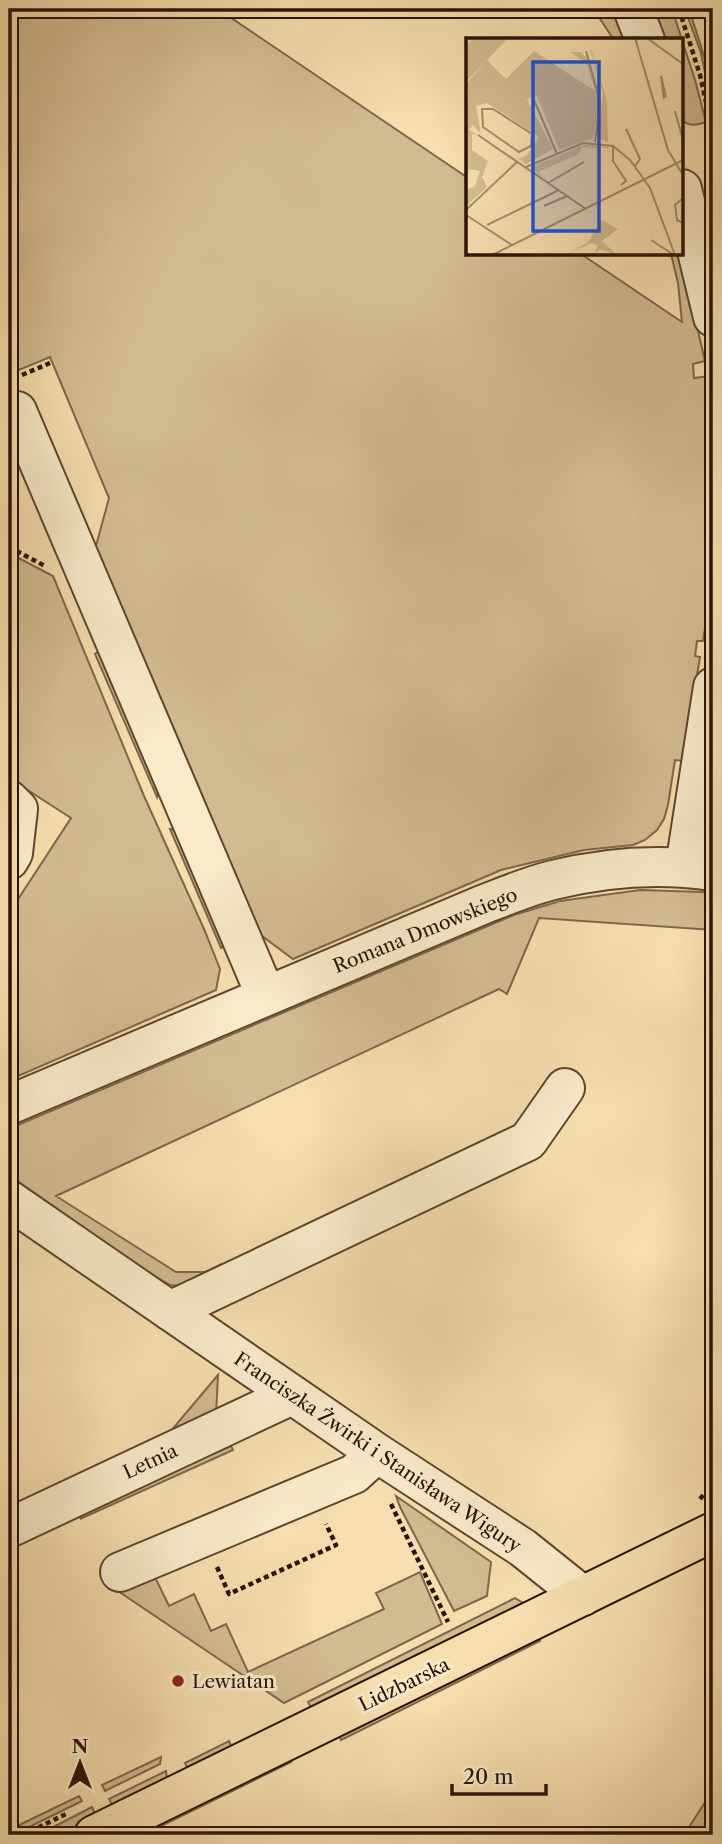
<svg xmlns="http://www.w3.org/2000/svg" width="722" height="1844" font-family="'Libre Caslon Text',serif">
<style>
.green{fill:#d3bb91;stroke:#7f664b;stroke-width:2}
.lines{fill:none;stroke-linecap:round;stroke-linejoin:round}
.minor-casing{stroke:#5e452f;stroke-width:42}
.major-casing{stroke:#2b1205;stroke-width:42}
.path{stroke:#2b1205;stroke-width:4.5;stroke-dasharray:5 3.5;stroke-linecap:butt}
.minor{stroke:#f9eaca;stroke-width:38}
.major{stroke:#f6deae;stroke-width:38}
.poi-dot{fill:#8f2418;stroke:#f9eaca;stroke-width:2.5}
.labels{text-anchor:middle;stroke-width:6;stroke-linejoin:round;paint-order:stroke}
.street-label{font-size:19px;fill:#2b1205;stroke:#f9eaca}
.poi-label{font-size:19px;fill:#2b1205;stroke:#f9eaca;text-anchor:start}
.inset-road{fill:none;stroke:#a58c6a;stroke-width:2}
.view{fill:#1d4ed8;fill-opacity:0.15;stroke:#1d4ed8;stroke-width:3.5}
.inset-edge{fill:none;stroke:#2b1205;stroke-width:3.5}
</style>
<rect width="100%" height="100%" fill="#f6deae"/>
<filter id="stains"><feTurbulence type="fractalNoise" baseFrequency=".00286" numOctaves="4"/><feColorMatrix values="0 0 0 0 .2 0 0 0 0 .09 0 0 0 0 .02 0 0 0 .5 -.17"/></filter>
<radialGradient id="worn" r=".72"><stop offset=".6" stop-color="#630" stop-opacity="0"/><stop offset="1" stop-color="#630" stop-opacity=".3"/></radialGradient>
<path class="green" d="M9 9H218L468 178V254H581L682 322 678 283 671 254H680L705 361 693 364 694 378 709 376 713 399V576L703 641H697L695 656 700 657 683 761 675 760 668 805 664 819 657 830 645 840 633 845 584 850 501 870 293 959 258 933 93 557 109 498 50 357 9 374Z
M589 9H615L627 40H614L596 13Z
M649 9H672L695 80 706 122C697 125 689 127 682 120V40H660Z
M685 9H689L713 84V112L701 53Z
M9 553 53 576 144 796 204 929 220 969 216 990 9 1080V913L71 818 9 778Z
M100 651 159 788 157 797 95 654Z
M170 829 176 830 226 945 221 948Z
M640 890 703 892 713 894V930L539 918 507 994 499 989 56 1196 176 1272H205L222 1264 225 1267 182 1286 170 1285 150 1274 9 1175V1132L13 1127 514 915 560 901Z
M218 1375 216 1416 165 1438Z
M231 1446 233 1450 80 1519 90 1507Z
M396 1496 491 1562 487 1596 454 1611 400 1507Z
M149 1565 169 1606 194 1594 211 1631 226 1624 248 1672 384 1609 376 1593 420 1572 442 1624 284 1703 115 1589Z
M515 1598 523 1603 312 1710 308 1702Z
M538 1636 540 1641 341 1740 339 1735Z
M229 1741 232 1748 188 1769 185 1763Z
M161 1757 160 1764 105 1791 102 1785Z
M289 1759 291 1762 143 1835H134Z
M166 1771 167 1780 113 1807 109 1799Z
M713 1790V1835H684Z
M79 1796 82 1801 13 1835H9V1830Z
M92 1807 96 1816 59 1835H38Z"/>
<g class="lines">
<defs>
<path id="minor" d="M633 9 645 40
M682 189 713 317
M17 411 266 996
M9 800 18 809 13 853 9 860
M685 867 713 687
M9 1105 482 905C505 896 529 886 553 880 606 867 659 863 713 871
M9 1200 377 1453 523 1548 583 1596
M170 1311 528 1141 565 1088
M9 1528 292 1395
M120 1572 354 1474 377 1453"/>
<path id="major" d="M94 1835 713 1532"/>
</defs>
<use href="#minor" class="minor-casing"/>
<use href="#major" class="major-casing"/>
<path class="path" d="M679 9 700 75 713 134
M705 9 713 34
M22 375 50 363
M9 547 45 566
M700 1499 713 1483
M391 1504 448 1622
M217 1567 229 1594 336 1545 326 1524
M23 1835 66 1814"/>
<use href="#minor" class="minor"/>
<use href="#major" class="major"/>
</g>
<circle class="poi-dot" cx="178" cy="1681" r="7"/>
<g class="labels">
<g class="street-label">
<text transform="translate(425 930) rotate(-22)" y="7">Romana Dmowskiego</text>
<text transform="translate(378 1452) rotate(34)" y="7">Franciszka Żwirki i Stanisława Wigury</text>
<text transform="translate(150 1461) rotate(-25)" y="7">Letnia</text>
<text transform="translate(404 1684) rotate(-26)" y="7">Lidzbarska</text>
</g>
<g class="poi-label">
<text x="192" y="1688">Lewiatan</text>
</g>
</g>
<g transform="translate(466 38)">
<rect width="217" height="217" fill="#f6deae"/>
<path d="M7 0H42L21 22 40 41 68 13 129 53 121 26 104 14H115L121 21 133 66 127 100 93 112 71 58 61 61 87 111 60 126 41 113 53 121 61 117 73 99 21 65 10 68 15 96 7 87 3 92 12 97 6 96V112L22 123 16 139 21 149 0 168V152L9 148 14 133 3 131 0 149V48L3 70 1 45 20 23 0 44V8ZM124 11 121 12 125 11 131 30 141 63 142 104 132 100 137 55ZM118 107 142 109 143 116 141 110 116 109 113 116 72 134 82 142 67 132 68 128ZM136 182 152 191 136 203 151 217 134 211 127 217 132 208 126 205 100 217 122 204Z" fill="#d3bb91"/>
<path class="inset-road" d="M169 0 202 112 217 137M181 0 217 26M120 13 134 64 129 104M195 38 198 61M195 38 200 59M68 62 91 116M16 71H27L66 96 65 108 53 114 17 89ZM209 73 217 102M160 91 174 121 169 128M12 97 120 171M147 108V123L160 143 155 147M60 129 117 105 147 108 164 122 184 150 209 217M82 145 118 124M217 160 209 167 211 182 217 185M78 168 101 158M0 172 51 124M0 177 46 207M21 187 93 152M185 202 208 217M26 217 217 122"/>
<path class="view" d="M67 24H133V193H67Z"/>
<rect width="217" height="217" class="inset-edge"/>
</g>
<rect width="722" height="1844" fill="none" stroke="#f6deae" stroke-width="35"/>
<rect x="10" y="10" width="701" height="1823" fill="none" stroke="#2b1205" stroke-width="3.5"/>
<rect x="18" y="18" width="687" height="1809" fill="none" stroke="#2b1205" stroke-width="2"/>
<g transform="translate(80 1763)" stroke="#f9eaca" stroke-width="5" paint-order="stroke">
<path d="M0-5L12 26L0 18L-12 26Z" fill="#2b1205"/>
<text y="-10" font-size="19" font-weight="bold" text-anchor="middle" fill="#2b1205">N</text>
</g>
<path d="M452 1784v10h94v-10" fill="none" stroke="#2b1205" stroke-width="3.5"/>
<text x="463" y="1784" font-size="21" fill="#2b1205" stroke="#f9eaca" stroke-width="5" paint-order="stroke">20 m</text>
<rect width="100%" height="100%" filter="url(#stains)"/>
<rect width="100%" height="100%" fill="url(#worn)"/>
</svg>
